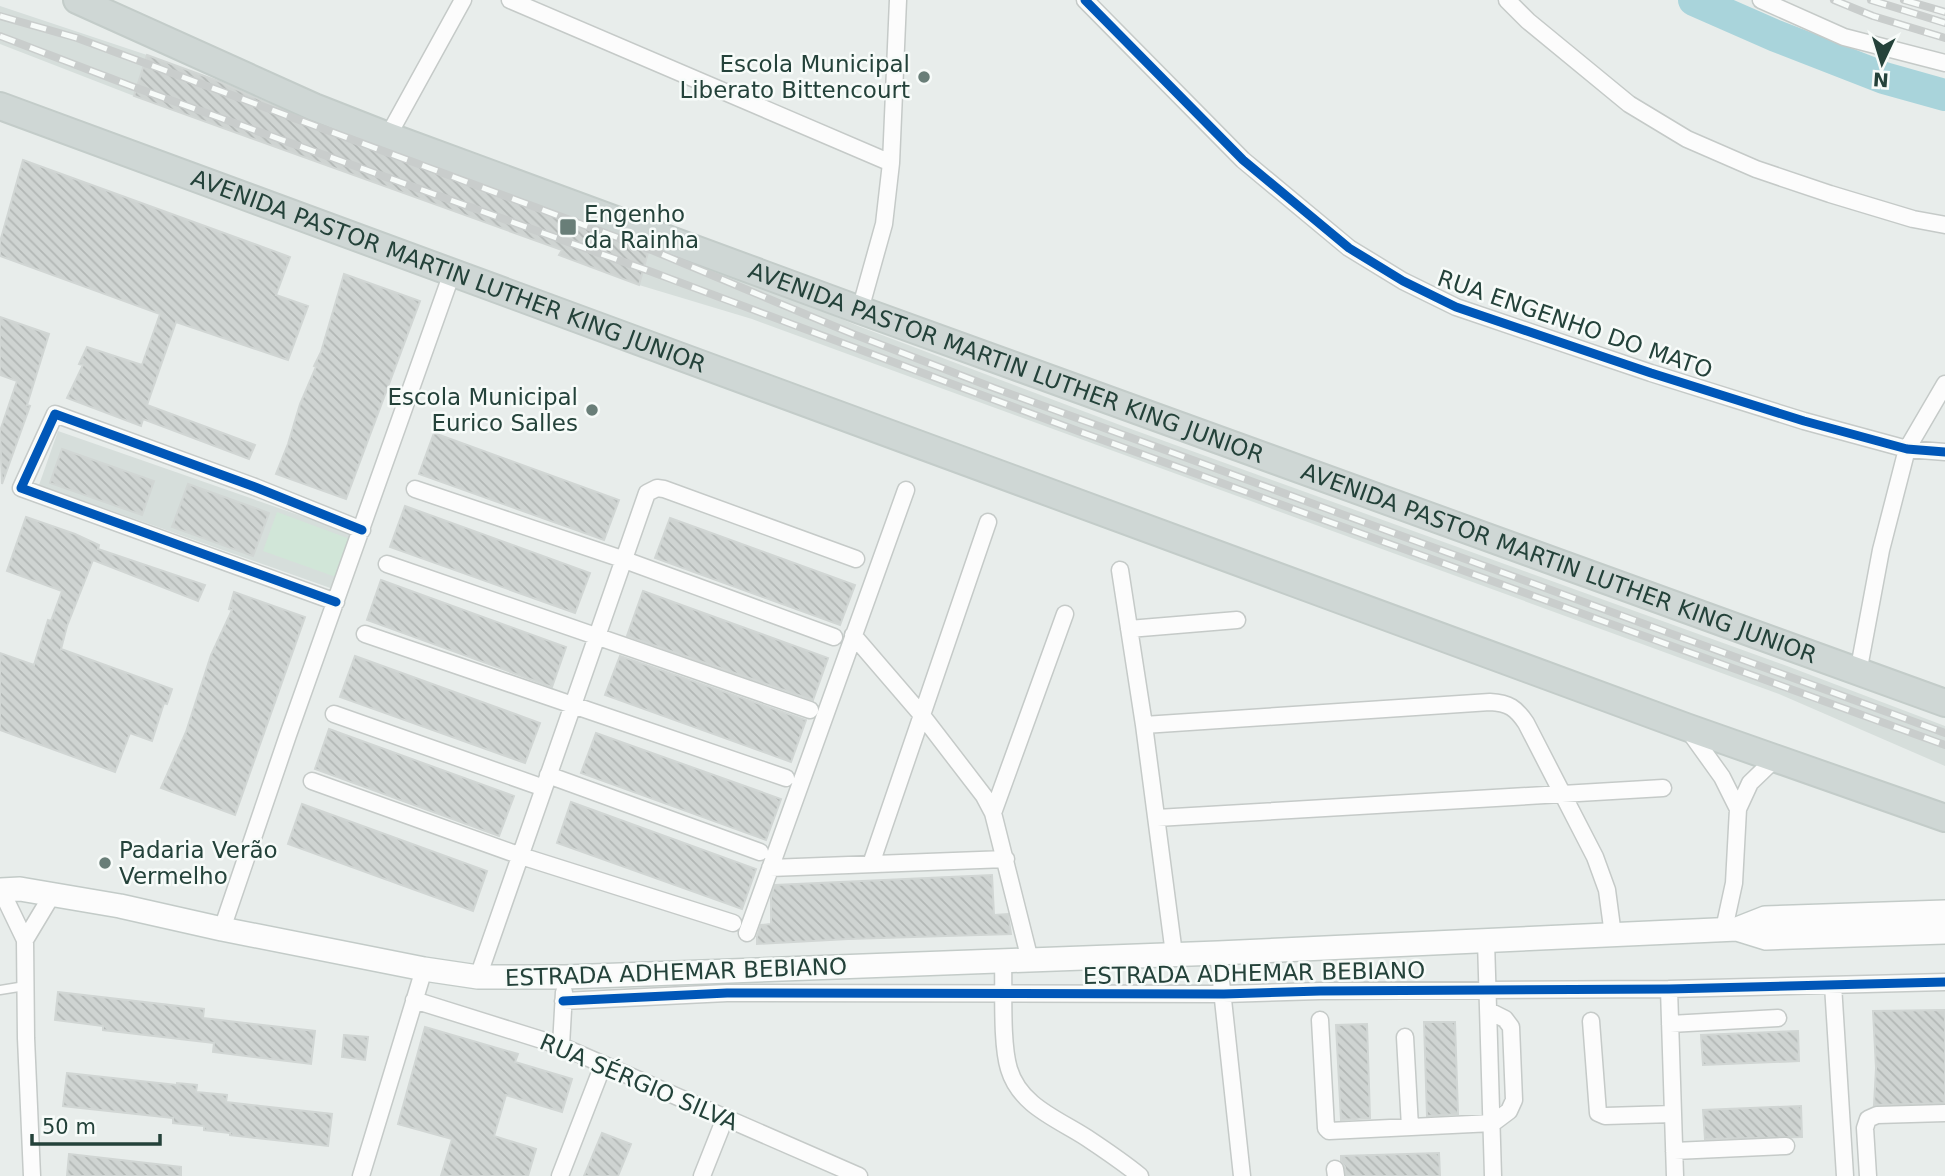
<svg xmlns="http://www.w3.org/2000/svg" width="1945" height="1176" font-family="'DejaVu Sans',sans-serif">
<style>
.built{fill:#d6dedb}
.garden{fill:#d1e6d8}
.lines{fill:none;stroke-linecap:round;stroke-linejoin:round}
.river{stroke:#a9d4db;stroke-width:32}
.building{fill:url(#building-back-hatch);stroke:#d1d6d4;stroke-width:2}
.lane-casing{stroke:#c5cac8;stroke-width:11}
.street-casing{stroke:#c5cac8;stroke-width:19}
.secondary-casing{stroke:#c3cbc8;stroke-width:26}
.primary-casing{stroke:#c3ccc9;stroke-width:30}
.lane{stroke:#fcfcfc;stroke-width:8}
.street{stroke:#fcfcfc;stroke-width:16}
.secondary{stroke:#fcfcfc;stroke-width:23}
.primary{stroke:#cfd7d5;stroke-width:26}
.rail-casing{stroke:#c9cdcc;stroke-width:8}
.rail{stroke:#f7fbf9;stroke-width:5;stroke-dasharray:16;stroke-linecap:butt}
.cycleway-casing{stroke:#f7fbf9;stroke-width:13}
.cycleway{stroke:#0057b8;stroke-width:9}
.poi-dot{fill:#697e78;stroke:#f7fbf9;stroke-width:2.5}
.labels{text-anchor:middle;stroke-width:5;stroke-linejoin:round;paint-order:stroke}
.poi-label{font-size:23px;fill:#24423a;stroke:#f7fbf9;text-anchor:end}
.street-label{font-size:23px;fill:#24423a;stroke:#f7fbf9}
</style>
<defs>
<pattern id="building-back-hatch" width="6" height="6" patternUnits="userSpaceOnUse" patternTransform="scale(1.75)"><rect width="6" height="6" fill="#cfd4d2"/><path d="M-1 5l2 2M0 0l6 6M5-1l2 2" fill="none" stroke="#b2b7b5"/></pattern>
</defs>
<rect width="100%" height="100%" fill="#e8edeb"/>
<path class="built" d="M0 6 147 55 134 96 0 44Z
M650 244 759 284 858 326 1120 425 1787 666 1945 726V766L1779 694 752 319 639 285Z
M58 431 356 535 336 590 39 485Z"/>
<path class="garden" d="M277 512 350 539 336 577 263 551Z"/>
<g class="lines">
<path class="river" d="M1694 0 1776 36 1884 78 1945 95"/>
</g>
<path class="building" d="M147 55 218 81 308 121 382 151 649 249 639 285 559 255 562 250 134 96Z
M23 160 290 257 276 295 308 306 288 360 176 322 147 405 255 445 249 459 143 419 141 426 67 398 83 365 79 364 87 347 142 365 160 314 0 256V242Z
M344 274 420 301 346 499 276 474 288 444 300 404 316 367 314 366 321 352Z
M0 317 49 334 27 405 30 406 2 484 0 431 17 381 0 375Z
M434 433 619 500 604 540 419 474Z
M62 449 154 481 142 515 50 483Z
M188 484 269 513 253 556 172 527Z
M405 506 590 573 575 613 390 547Z
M26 517 75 534 99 545 98 549 205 585 198 601 93 560 67 626 61 649 172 689 167 704 164 703 152 741 130 733 115 772 0 730V653L34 665 48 620 51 621 62 591 7 571Z
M670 518 855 585 840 625 655 558Z
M381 580 566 647 552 687 367 620Z
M643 591 828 658 813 700 627 636Z
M234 592 305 617 235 815 161 788 186 732 211 655 232 610 229 609Z
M355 656 540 723 525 763 340 697Z
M620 656 806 720 791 762 605 695Z
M329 729 514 796 499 836 315 769Z
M596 733 781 799 766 840 581 773Z
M571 802 756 869 742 909 557 843Z
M302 804 487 871 473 911 288 844Z
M992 875 994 915 1008 914 1011 934 848 939 757 944V937L761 925 771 924V896L775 885Z
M58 992 204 1009 203 1018 315 1031 311 1064 213 1052 214 1043 103 1030V1026L55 1020Z
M1945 1010V1103L1874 1105 1876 1068 1873 1011Z
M1424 1022H1455L1458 1114 1427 1116Z
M1367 1024 1370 1118 1341 1120 1336 1025Z
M425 1027 518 1054 515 1062 572 1079 562 1112 506 1095 494 1136 536 1149 528 1176H441L452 1139 398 1124Z
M1798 1031 1799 1061 1703 1065 1701 1035Z
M344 1035 368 1037 365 1060 342 1057Z
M67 1073 177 1085V1083L197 1085 196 1092 227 1095 226 1102 332 1114 328 1146 230 1135V1133L204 1130V1126L173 1123V1118L63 1106Z
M1801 1106 1802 1137 1705 1139 1703 1110Z
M602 1133 631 1144 618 1176H584Z
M1439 1153 1440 1176H1346L1345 1167 1341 1161V1156Z
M69 1154 181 1167V1176H67Z"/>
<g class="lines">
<defs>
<path id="lane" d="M0 990 25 986"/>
<path id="street" d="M510 0 891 163
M1085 0 1243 160 1349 248 1403 281 1456 307 1651 373 1804 421 1907 449 1945 452
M1507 0 1528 21 1629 104 1687 139 1756 169 1830 194 1913 219 1945 225
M1761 0 1844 37 1945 63
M388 136 463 0
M860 310 884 224 891 163 898 0
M415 489 622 559 834 637
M387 564 810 710
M1120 570 1144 725 1174 954
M336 602 21 488 55 414 255 487 362 530
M1129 629 1237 620
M365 634 786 778
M853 635 921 714 984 796 993 813 1030 960
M1858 673 1881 550 1907 449 1945 384
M334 714 544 788
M1144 725 1490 702C1509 703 1516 708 1526 723L1595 857 1607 890 1613 935
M1689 731 1722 777 1738 809
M548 775 760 852
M312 781 521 856 733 923
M993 813 1065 614
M1157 818 1663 788
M871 864 988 522
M770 868 1006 859
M1 890 25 940 26 1038 32 1176
M222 929 288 735 452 273
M1724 929 1734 883 1738 809 1750 783 1776 758
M747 933 906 490
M25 940 52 895
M1486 941 1493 1176
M1218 953 1242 1176
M1003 961C1004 990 1001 1043 1009 1069 1020 1106 1058 1119 1087 1138 1105 1150 1123 1162 1140 1176
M478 977 647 493 657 488 664 489 856 559
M1833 985 1845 1176
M1669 989 1675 1176
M414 1000 561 1046 859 1176
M563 1001 727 993 1224 994 1320 991 1669 989 1945 982
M1320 1020 1326 1128 1329 1131 1493 1123 1509 1111 1514 1100 1511 1027 1505 1019 1489 1011
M1591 1021 1598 1113 1605 1116 1673 1114
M1670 1024 1778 1018
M1405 1037 1410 1127
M561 1046 564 992
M1674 1151 1786 1146
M1335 1169 1336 1176
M361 1176 424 969
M560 1176 603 1065
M702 1176 725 1118
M1868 1176 1865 1128 1868 1119 1877 1115 1945 1113"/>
<path id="secondary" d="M0 890 20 889 120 906 222 929 424 969 478 977H565L1218 953 1737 929 1766 938 1945 932
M1737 929 1765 918 1945 912"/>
<g id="primary">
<path id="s1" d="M77 0 314 107 388 136 860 310 1945 703"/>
<path id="s2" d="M0 106 1686 727 1945 818"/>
</g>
</defs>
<use href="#lane" class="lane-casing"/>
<use href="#street" class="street-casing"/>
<use href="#secondary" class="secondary-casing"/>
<use href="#primary" class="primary-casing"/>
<use href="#lane" class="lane"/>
<use href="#street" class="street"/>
<use href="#secondary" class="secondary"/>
<use href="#primary" class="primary"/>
<defs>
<path id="rail" d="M1834 0 1873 16 1945 38
M1871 0 1945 23
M1904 0 1945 12
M0 16 77 38 654 251 853 334 994 388 1945 733
M0 36 131 86 652 272 1078 431 1945 745"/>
</defs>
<use href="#rail" class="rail-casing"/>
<use href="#rail" class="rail"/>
<defs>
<path id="cycleway" d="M1085 0 1243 160 1349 248 1403 281 1456 307 1651 373 1804 421 1907 449 1945 452
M336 602 21 488 55 414 255 487 362 530
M563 1001 727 993 1224 994 1320 991 1669 989 1945 982"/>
</defs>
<use href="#cycleway" class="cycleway-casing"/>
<use href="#cycleway" class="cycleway"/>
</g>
<g class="poi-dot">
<circle cx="924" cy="77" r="7"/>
<rect x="559" y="218" width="18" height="18" rx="3.5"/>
<circle cx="592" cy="410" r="7"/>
<circle cx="105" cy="863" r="7"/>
</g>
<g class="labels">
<g class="poi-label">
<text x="910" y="72">Escola Municipal<tspan x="910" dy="26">Liberato Bittencourt</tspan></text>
<text x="584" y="222" text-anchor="start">Engenho<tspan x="584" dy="26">da Rainha</tspan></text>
<text x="578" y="405">Escola Municipal<tspan x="578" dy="26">Eurico Salles</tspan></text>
<text x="119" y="858" text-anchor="start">Padaria Verão<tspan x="119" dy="26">Vermelho</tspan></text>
</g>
<g class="street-label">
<text dy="8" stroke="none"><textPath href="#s2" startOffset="478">AVENIDA PASTOR MARTIN LUTHER KING JUNIOR</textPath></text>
<text transform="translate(1575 324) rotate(19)" y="8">RUA ENGENHO DO MATO</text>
<text dy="8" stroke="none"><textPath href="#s1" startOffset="998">AVENIDA PASTOR MARTIN LUTHER KING JUNIOR</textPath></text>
<text dy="8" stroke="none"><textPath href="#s1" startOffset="1586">AVENIDA PASTOR MARTIN LUTHER KING JUNIOR</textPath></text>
<text transform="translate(676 972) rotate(-2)" y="8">ESTRADA ADHEMAR BEBIANO</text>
<text transform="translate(1254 973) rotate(-1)" y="8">ESTRADA ADHEMAR BEBIANO</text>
<text transform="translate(639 1082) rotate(23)" y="8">RUA SÉRGIO SILVA</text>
</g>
</g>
<g transform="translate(1882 63) rotate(184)" stroke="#f7fbf9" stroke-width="5" paint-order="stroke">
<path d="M0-5L12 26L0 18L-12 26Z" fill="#24423a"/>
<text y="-10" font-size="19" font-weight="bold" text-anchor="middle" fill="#24423a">N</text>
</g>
<path d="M32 1134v10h128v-10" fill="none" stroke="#24423a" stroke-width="3.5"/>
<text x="42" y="1134" font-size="21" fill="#24423a" stroke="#f7fbf9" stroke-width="5" paint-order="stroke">50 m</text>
</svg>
